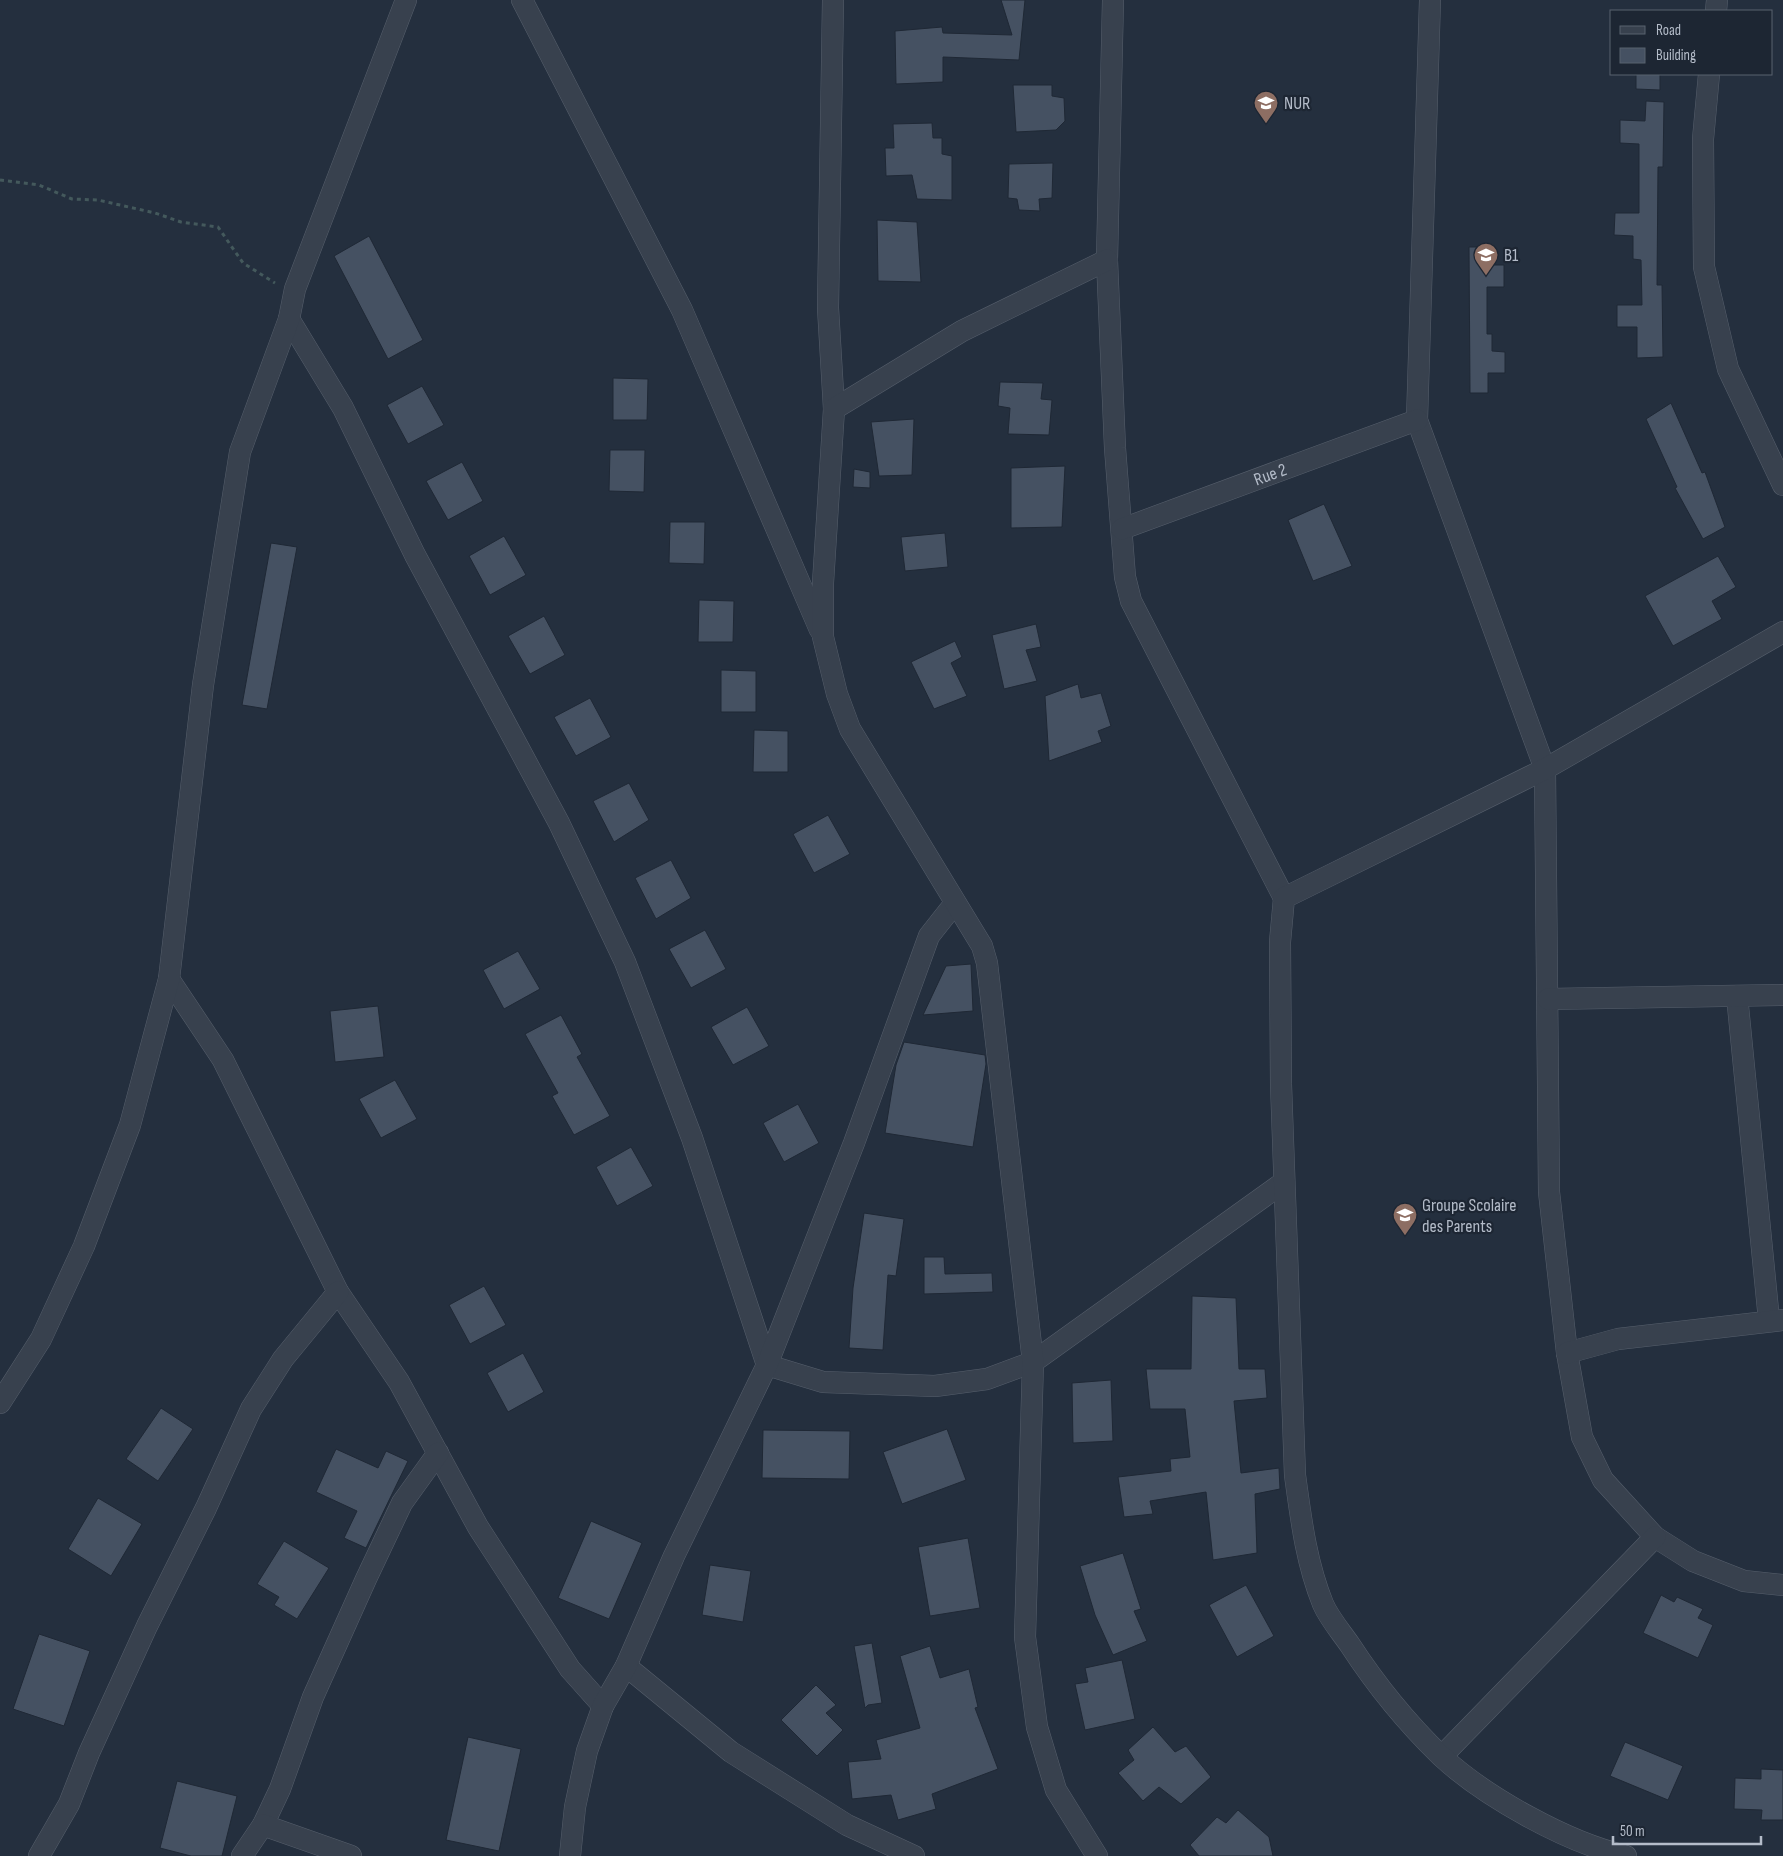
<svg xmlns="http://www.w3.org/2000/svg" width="1783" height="1856" font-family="'Sofia Sans Condensed',sans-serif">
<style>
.building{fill:#455162;stroke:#1f2835}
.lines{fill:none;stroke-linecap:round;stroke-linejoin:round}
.minor-casing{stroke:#565f6c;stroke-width:22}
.path{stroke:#44595c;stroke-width:3;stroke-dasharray:4 4;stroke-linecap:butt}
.minor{stroke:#38414e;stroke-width:21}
.labels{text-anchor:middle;stroke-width:4.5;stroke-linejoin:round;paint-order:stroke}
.poi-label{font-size:18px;fill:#b4bcc9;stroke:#1d2633;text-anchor:start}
.street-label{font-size:18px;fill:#b4bcc9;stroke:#1d2633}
</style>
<rect width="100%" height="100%" fill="#242f3e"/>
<path class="building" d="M1001 0H1025L1019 60 943 57V82L896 84 895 31 942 27 943 33 1012 35Z
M1636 74H1660V90L1636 89Z
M1013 85H1052V96L1064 98 1065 121 1056 130 1016 132Z
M1646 101 1664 102 1663 167H1658L1657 285H1662L1663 357 1637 358V327H1617V305H1642L1641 260 1633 259V236L1614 235 1615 213H1639V144L1620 143V120L1645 121Z
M932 123 933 138H942V154L952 156V200L917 199 912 175 886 176 885 148H894L893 124Z
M1053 163 1052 198 1039 199 1040 211 1019 210 1017 199 1008 198 1009 164Z
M877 220 917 222 921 282 878 281Z
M369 236 423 340 388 359 334 256Z
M1469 247H1490V265H1504V287H1487V334H1492V351L1505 352V373H1488V393H1470Z
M613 378 648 379 647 420H613Z
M1000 382 1043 383 1041 399 1052 400 1049 435 1008 434 1010 408 998 406Z
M422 386 444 425 408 444 387 405Z
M1671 403 1702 473 1705 472 1725 527 1703 539 1675 488 1677 487 1646 419Z
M914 419 912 475 879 476 871 422Z
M610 450H645L644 492 609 491Z
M462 462 483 501 448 520 426 481Z
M1065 466 1062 527 1011 528V468Z
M854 469 870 472V488L853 487Z
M1324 504 1352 566 1313 581 1288 520Z
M670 522H705L704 564 669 563Z
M945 533 948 567 905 571 901 537Z
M504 536 526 575 490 595 469 556Z
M271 543 297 547 267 709 242 705Z
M1718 556 1736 587 1712 601 1722 619 1673 646 1645 596Z
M699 600 734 601 733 642H698Z
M544 616 565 655 530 674 508 636Z
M1036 624 1041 647 1026 650 1037 681 1004 689 992 635Z
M955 641 962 657 951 663 967 696 934 709 911 662Z
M721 670 756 671V712H721Z
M1078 684 1081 698 1101 693 1111 726 1098 731 1102 742 1049 761 1045 696Z
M590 698 611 737 576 756 554 717Z
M754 730 788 731V772H753Z
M629 783 649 820 614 842 593 801Z
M828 815 850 854 814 873 793 834Z
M671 860 691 898 656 919 635 878Z
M705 930 726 969 691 988 669 949Z
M518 951 540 989 504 1009 483 970Z
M971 964 973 1011 923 1015 946 966Z
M378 1006 384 1057 335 1062 330 1011Z
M747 1007 769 1046 733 1065 711 1027Z
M561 1015 582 1054 577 1057 610 1116 574 1135 552 1096 558 1093 525 1034Z
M904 1042 985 1055 986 1064 973 1147 885 1133 896 1065Z
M395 1080 417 1119 381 1138 359 1099Z
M798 1104 819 1143 784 1162 763 1123Z
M631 1147 653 1186 617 1206 596 1167Z
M864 1213 904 1219 896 1276 888 1275 883 1350 849 1348 853 1288Z
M924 1257H944L945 1274 992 1273 993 1292 924 1294Z
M484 1286 506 1325 470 1344 449 1305Z
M1192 1296 1236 1298 1239 1369H1265L1267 1398 1234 1401 1241 1473 1279 1468 1280 1489 1255 1494 1257 1553 1213 1560 1206 1492 1150 1501 1153 1514 1124 1517 1118 1477 1171 1471 1170 1459 1190 1457 1185 1409H1150L1146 1369H1191Z
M523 1353 544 1392 508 1412 487 1373Z
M1111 1380 1113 1441 1073 1443 1072 1383Z
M161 1408 193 1429 158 1481 126 1459Z
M947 1429 966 1480 902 1504 883 1452Z
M763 1430 850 1431 849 1479 762 1478Z
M336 1449 378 1468 386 1451 408 1461 366 1548 344 1538 357 1511 316 1492Z
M98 1498 142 1524 111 1576 68 1549Z
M591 1521 642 1543 609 1619 558 1598Z
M968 1538 980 1608 930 1616 918 1547Z
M284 1541 329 1568 297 1619 274 1605 279 1597 257 1584Z
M1123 1553 1141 1609 1134 1611 1147 1641 1113 1655 1095 1615 1080 1566Z
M710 1565 751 1571 743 1622 702 1615Z
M1246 1585 1274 1636 1237 1657 1209 1605Z
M1661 1595 1674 1602 1677 1597 1703 1609 1698 1618 1713 1625 1698 1658 1643 1633Z
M39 1634 90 1651 64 1726 13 1709Z
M872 1643 882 1703 868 1705 865 1708 854 1646Z
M930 1646 940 1678 969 1669 978 1707 975 1708 998 1769 932 1794 936 1809 898 1820 891 1795 852 1799 848 1762 881 1759 876 1740 920 1728 900 1656Z
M1122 1660 1135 1719 1085 1730 1075 1684 1088 1682 1085 1668Z
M816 1685 836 1705 826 1713 843 1730 817 1756 781 1720Z
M1153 1727 1175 1752 1186 1746 1211 1777 1181 1804 1159 1787 1143 1801 1118 1773 1134 1760 1128 1750Z
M468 1737 521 1749 499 1851 446 1840Z
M1625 1742 1683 1766 1668 1800 1610 1776Z
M1761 1769 1783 1770V1820H1761L1762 1810 1734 1809 1735 1778 1761 1779Z
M177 1781 237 1796 222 1856H191L160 1848Z
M1238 1810 1269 1837 1273 1856H1199L1190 1845 1217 1817 1226 1823Z"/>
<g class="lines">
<defs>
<g id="minor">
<path d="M522 0 682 310 820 630"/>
<path d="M833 0 828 308 834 409"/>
<path d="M1113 0 1107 260 1115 448 1125 577 1131 601 1284 898"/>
<path d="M1430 0 1417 420 1545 769 1549 1192 1567 1353 1582 1437 1603 1480 1655 1537 1693 1561 1744 1581 1783 1585"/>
<path d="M1716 11 1717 0"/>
<path d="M1709 74 1703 139 1704 267 1728 369 1783 485"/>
<path d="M289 319 343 408 415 555 559 823 625 962 692 1138 767 1365 823 1382 935 1386 987 1379 1033 1362 1284 1182"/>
<path id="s1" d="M1122 529 1417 420"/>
<path d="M169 979 223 1060 338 1292 399 1382 478 1527 570 1669 603 1706"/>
<path d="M1737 996 1769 1320"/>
<path d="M1548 999 1783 995"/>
<path d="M1567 1353 1618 1339 1783 1320"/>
<path d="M0 1403 41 1339 84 1246 130 1125 169 979 203 685 240 452 289 319 295 289 406 0"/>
<path d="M626 1666 731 1752 847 1825 914 1856"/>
<path d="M1442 1756 1655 1537"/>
<path d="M263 1825 280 1789 313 1697 366 1579 402 1503 438 1453"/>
<path d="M39 1856 69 1804 89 1753 147 1626 206 1508 251 1409 283 1359 338 1292"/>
<path d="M242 1856 263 1825 351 1856"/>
<path d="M570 1856 575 1807 587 1751 603 1706 626 1666 674 1556 767 1365 854 1143 929 936 955 903"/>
<path d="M1097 1856 1056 1790 1037 1727 1025 1637 1033 1362 987 963 982 946 850 729 837 694 823 637V583L834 409 962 331 1107 260"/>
<path d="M1626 1856C1568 1843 1485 1797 1441 1756 1407 1723 1376 1685 1350 1645 1341 1632 1329 1618 1323 1604 1306 1562 1301 1519 1295 1475L1281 1084 1280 942 1284 898 1545 769 1783 632"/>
</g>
</defs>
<use href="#minor" class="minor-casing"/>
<path class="path" d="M0 180 39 185 72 199 98 200 155 213 181 222 218 227 243 263 275 283"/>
<use href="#minor" class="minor"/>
</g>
<defs>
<symbol id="university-pin" viewBox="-11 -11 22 30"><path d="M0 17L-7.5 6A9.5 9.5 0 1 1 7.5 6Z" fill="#8d6e63" stroke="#1d2633"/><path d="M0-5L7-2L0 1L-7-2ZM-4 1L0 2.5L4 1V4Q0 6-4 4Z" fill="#fff"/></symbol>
<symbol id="school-pin" viewBox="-11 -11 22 30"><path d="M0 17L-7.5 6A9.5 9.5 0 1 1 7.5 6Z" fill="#8d6e63" stroke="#1d2633"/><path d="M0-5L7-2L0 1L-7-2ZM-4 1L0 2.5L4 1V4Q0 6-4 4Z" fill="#fff"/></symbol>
</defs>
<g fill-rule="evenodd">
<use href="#university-pin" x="1252" y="89" width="28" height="38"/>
<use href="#school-pin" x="1472" y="241" width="28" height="38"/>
<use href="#university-pin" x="1391" y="1201" width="28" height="38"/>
</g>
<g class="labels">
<g class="poi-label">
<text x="1284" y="109">NUR</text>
<text x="1504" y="261">B1</text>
<text x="1422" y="1211">Groupe Scolaire<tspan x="1422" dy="21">des Parents</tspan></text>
</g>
<g class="street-label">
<text dy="6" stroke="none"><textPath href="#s1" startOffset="158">Rue 2</textPath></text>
</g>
</g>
<rect x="1610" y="10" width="162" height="65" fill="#1d2633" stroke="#59626f"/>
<rect x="1620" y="26" width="25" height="8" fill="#38414e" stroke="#59626f"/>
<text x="1656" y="35" font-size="15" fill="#b4bcc9">Road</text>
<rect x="1620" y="48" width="25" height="15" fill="#455162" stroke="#59626f"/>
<text x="1656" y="60" font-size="15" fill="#b4bcc9">Building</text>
<path d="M1613 1836v8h148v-8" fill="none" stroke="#b4bcc9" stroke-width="2.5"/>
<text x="1620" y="1836" font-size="15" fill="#b4bcc9" stroke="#1d2633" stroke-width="4" paint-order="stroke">50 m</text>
</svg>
